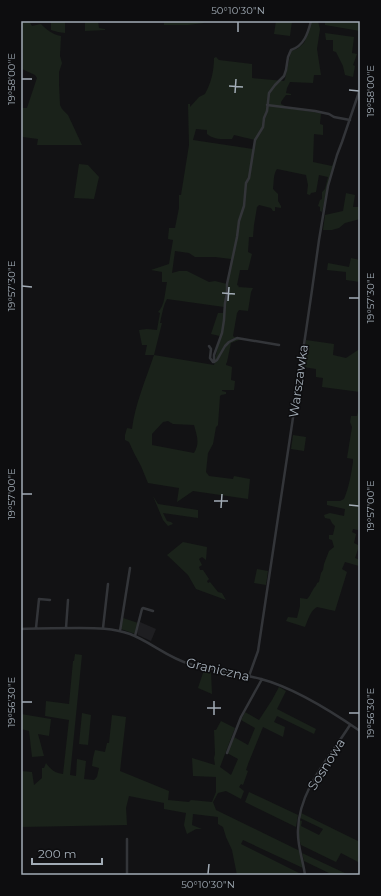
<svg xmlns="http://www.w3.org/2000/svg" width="381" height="896" font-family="Montserrat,sans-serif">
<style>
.built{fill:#1e1e21}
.green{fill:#1a221a;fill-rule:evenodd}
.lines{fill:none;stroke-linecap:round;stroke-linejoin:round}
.minor{stroke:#333539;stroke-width:2.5}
.ticks{fill:none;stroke:#a2acb6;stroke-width:1.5}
.labels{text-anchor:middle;stroke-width:3;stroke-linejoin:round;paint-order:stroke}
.street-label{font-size:13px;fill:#a2acb6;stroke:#0d0d0f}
.neatline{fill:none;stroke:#a2acb6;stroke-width:1.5}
.ticks-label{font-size:10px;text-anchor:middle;fill:#a2acb6}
</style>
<rect width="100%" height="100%" fill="#121214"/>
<path class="built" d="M140 622 156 629 151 641 138 635 137 632Z"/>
<path class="green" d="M21 21H29L32 26 41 24C47 30 52 34 61 36L60 56 62 63 59 72V84L60 105 62 109 68 115 82 145H37L38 139 23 137 21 135V108H27L37 78 35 75 22 69 23 55 21 39Z
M51 21H65V33L58 32 51 30Z
M85 21H98L99 28 105 29V30L85 31Z
M164 21H203L204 23 188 25H164Z
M276 21H292L290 36 274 34Z
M312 21H318L320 29 317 49 321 75H314L313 83 290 82 287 88 286 93 291 94V95H286L283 99 281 102V104L285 106V108L321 113 320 124 323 125V135L314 134 313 162 332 166 338 151 330 178 322 212 320 211V207L318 206 320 200 322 199V192L325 189 328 177 319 175 316 192 311 193 310 195 307 194 308 185 306 175 277 169C273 174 274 183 273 189L278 194V201L281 206V208L275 207V211H273L271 208 259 205 257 207 254 225 253 237H249L248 252 252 254 248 270H240L237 285 239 286 238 287 253 288 251 292 248 311 239 310 237 313 233 336 234 337 251 340H239L231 343 227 362 226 364V365L232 367 231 380 235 381 234 390H222V391L226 392V394L221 395 220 396 218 425 216 427 213 444 208 453 206 472 209 476 233 479 234 476 250 479 248 499 193 491 177 502 179 488 148 483 141 466 134 453 129 442 125 440V435L127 428 132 429C135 404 146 379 154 355H145L147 345H142L139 330 147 329 157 330 160 313 158 312C165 306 165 291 167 282H162V272L151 270 169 264 173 240 168 239 169 228H175L179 208V195H181L189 145 188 104H190V107L199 97 205 94C211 83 214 71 214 58L216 57 219 60 252 64V78L284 81 285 79 291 51 297 49 304 43ZM196 129 207 130V134C214 140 223 139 232 139L234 135 255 140 253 149 193 140ZM175 251 189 253 195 257H215L231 259 227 284 215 281 209 282 187 271H179L172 273ZM167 299 224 307 223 313H218L211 334 220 336 214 365 154 355 162 323H160C162 315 163 306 167 299ZM168 421 173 424 194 425C197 436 200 443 194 453L152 445V434L163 422Z
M325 21H335V22L336 21H360V31L325 25Z
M325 33 354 37 352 53 357 54 353 65 355 66 353 77 345 75 343 66 336 52 333 51V40H326Z
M79 164 88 165 99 177 94 199 74 198Z
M346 193 355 195 353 207H360V219L345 223 339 228 332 230H323L325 215 343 211Z
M351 258 360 260V282L346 280V272L327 270 328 263 349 267Z
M306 340 334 344 333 355 346 358 358 350 360 349V392L322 387 323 378 316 377V369L303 367Z
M359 408H360V523L358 530 353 529 352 532 356 534 354 543 358 545V549L355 558 360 560V564L359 566 345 562 342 569 347 572 335 611 317 607C310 611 308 620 305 627L286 621 288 617 297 618 300 606V598L307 599C311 595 310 594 313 590 314 587 316 587 317 583L319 582 321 573 323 570 324 564 329 551 334 547 332 540 329 539V535H333L335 526 332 523 330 519 325 518 324 515 330 513 344 516 345 509 327 505V501H340L344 499C349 487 351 475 353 462V459L347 458 352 427 350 422 351 416H357Z
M293 435 306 437 304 451 291 449Z
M153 496 158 504 198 510V518L163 513 167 521 171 522 173 524 168 526 163 520Z
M183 542 207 547 206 560 202 557 199 559 202 565 199 567 200 570H203L209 579 207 581 208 583 210 582 218 592 222 593 226 600 196 589 188 575 167 555Z
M257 569 268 571 266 585 254 583Z
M123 618 138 623 135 634 121 629Z
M75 654 82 655 70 775 76 776 77 759 86 761 84 779 94 780 97 777 99 768 92 766 93 758 95 750 105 752 107 743H109L112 715 126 717 120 771 169 791 168 800 189 802 191 800 212 802 216 792V777L193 776 192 758 215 765 214 758 215 754 214 730H216L221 721 235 728 220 767 231 775 238 759 227 753 234 737 248 745 255 728 241 720 245 712 259 720 272 700 279 687 286 691 277 709 316 729 314 734 277 716 274 722 285 727 283 737 263 727 248 764 246 770 248 771 243 785 241 784 239 787 244 791 241 799 226 791 218 793 213 802 216 810 300 851 303 868 243 840 241 844 303 875H237L232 850 226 837 223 827 218 824V817L193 814 192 825 202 829H196L187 834 184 825 186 813 164 809V803L129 796 126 808 127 825 21 827V771L32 772 34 785 42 778V768H44L46 763C51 770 55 773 63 774L69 720 45 716 46 701 69 704 73 661H74Z
M204 670 211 672 212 694 198 688Z
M82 713 91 715 88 745 79 744Z
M21 714 51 719 49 736 38 734 44 756 32 757 29 731 21 729Z
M249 792 298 815 296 827 245 802Z
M301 813 360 842V850L358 858 360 863 341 853 336 862 301 845 299 840V820L302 821 301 826 319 835 323 829 300 818Z
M302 853 349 875H333L304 861Z"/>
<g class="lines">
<path class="minor" d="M21 53V63
M267 105 315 111 329 114 334 117 350 120
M279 345 237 338 229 342 225 346 217 360 214 362V355L222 333 224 320 225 303 227 293V284L237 237 239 221 244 206 246 183 249 178 255 140 263 127 264 118 267 111 269 93 275 85 284 76 286 70 288 57 291 50C304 46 308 33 311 21
M209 346 211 349 210 358 213 362
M36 628 39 599 50 600
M66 628 68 600
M103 628 108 584
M21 629C40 628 59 628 79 628 96 628 113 628 130 634 151 642 168 658 190 664 213 670 238 673 261 679 295 688 331 711 360 731
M120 631 130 568
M135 636 142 609 143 608 153 611
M249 676 258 651 306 331 312 290 319 240 328 186 337 155 342 142 360 89
M227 753 241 717 262 679
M127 875V839
M305 875C303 860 297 845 298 830 299 789 330 757 350 725"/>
</g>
<path class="ticks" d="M238 32V22M22 79H32M229 86 243 87M349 90 359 91M235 93 236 79M22 286 32 287M222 293 235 294M349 298H359M228 301 229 287M22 494H32M214 501H228M349 505 359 506M221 508 222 494M22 702H32M207 708H221M349 713H359M214 715V701M208 874 209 864"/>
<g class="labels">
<g class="street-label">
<text transform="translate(298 381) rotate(-82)" y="5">Warszawka</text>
<text transform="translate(218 669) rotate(13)" y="5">Graniczna</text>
<text transform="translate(326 764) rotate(-58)" y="5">Sosnowa</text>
</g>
</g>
<rect width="381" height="896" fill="none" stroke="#0d0d0f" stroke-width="44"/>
<path d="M32 858v6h70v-6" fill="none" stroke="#a2acb6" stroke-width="2"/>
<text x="38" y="858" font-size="12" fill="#a2acb6" stroke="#0d0d0f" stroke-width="3" paint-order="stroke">200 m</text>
<rect x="22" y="22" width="337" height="852" class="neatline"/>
<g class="ticks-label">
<text x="238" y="14">50°10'30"N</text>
<text transform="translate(11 79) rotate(-90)" y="4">19°58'00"E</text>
<text transform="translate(370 91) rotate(-90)" y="4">19°58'00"E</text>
<text transform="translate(11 286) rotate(-90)" y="4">19°57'30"E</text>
<text transform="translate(370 298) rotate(-90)" y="4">19°57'30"E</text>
<text transform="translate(11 494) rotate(-90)" y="4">19°57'00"E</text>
<text transform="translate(370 506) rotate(-90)" y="4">19°57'00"E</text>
<text transform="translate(11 702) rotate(-90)" y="4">19°56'30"E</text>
<text transform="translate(370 713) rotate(-90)" y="4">19°56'30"E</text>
<text x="208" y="888">50°10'30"N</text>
</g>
</svg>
